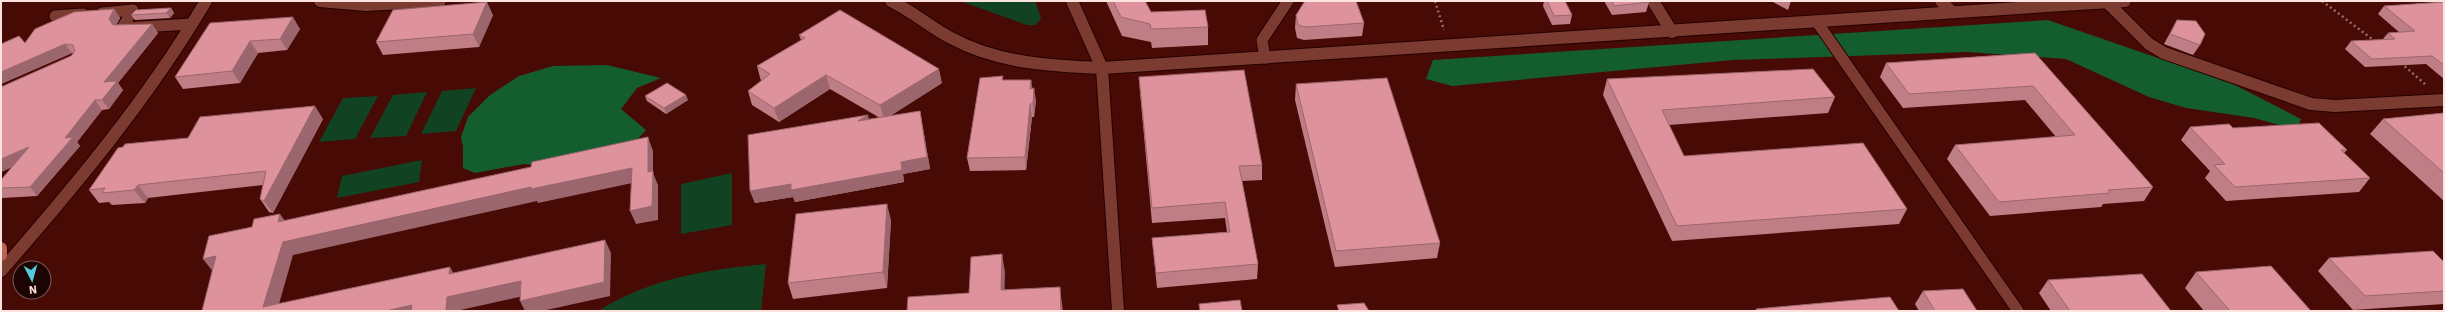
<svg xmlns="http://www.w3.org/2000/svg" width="2445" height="312" font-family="'IBM Plex Sans',sans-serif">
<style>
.green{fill:#114322}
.forest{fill:#145d2f}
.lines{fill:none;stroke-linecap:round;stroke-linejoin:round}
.service-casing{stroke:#250000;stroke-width:13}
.minor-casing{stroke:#250000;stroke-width:14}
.tertiary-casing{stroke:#250000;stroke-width:14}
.primary-casing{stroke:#250000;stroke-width:14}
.path{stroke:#986b66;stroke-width:2.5;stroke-dasharray:2 3;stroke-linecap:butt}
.service{stroke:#7c3b31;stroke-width:11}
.minor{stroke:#7c3b31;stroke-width:12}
.tertiary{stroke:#7c3b31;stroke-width:12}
.primary{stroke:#bd6253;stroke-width:12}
.wall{fill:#bf7e86}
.shaded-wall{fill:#9b666d}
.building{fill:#de929c;stroke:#9b666d}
</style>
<rect width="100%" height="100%" fill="#470a04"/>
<path class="green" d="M960 1H1035L1041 18 1036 25H1027Z
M476 88 456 131 421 134 442 91Z
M427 92 406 136 370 138 393 95Z
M378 96 355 139 319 142 343 98Z
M422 160 419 182 337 198 342 176Z
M732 173V225L681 234V184Z
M766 264 761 311H598C648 279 707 269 766 264Z"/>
<path class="forest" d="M2048 20 2233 84 2301 119 2297 130 2254 118 2186 108 2149 97 2066 59 1967 52 1733 60 1452 86 1426 79 1433 60Z
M607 65 661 78 637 88 621 109 646 130 634 143 542 166 524 164 475 173 463 168V147L461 137 468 117 490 95 519 76 553 66Z"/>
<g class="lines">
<defs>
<path id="service" d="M102 13 133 10 122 28 192 24
M55 16 83 14
M1817 22 2018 311
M1265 58 1262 40 1288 1"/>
<path id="minor" d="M1653 1 1672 32
M2442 1 2444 2"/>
<path id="tertiary" d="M320 1 366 5 440 1
M891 1C912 11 930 27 951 38 997 63 1050 66 1102 68L2125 1
M1072 1 1102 68 1118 311
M1941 1 1952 12
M2107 2 2149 44 2164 53 2311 104 2335 106 2444 100
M1 271C76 185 148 99 206 1"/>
<path id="primary" d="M1 248V255"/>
</defs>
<use href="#service" class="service-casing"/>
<use href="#minor" class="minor-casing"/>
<use href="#tertiary" class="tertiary-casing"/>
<use href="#primary" class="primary-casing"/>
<path class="path" d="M1435 1 1444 30
M2322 1 2376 42
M2401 63 2426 85"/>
<use href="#service" class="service"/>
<use href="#minor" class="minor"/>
<use href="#tertiary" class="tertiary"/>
<use href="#primary" class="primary"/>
</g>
<path class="wall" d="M1106 1H1145L1151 12 1208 27V45L1152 48 1151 42 1122 36Z
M1544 1H1565L1572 15 1570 24 1552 25 1543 6Z
M1604 1H1648L1649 2 1646 12 1612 15Z
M1771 1H1791L1788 10Z
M2444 2V79L2426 64 2365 67 2345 49 2351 41 2382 40 2388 33 2399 32 2378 14 2384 6Z
M171 8 174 13 170 18 135 20 131 15Z
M114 9 120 18 116 25 152 24 158 33 118 83 123 90 109 109 102 110 77 142 80 146 37 196 2 198 1 197V180L12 167 1 172V87L71 56 74 53H72L1 84V44L25 43Z
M493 15 479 47 383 55 376 42Z
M1296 15 1364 23 1362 36 1304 40 1297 38 1295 28Z
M2177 20 2200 45 2193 55 2164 44Z
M210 23 300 29 287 50 258 53 240 83 183 89 175 77Z
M799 35 942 83 890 116 920 111 930 169 903 174 904 182 795 202 793 197 755 203 750 191 869 120 880 118 830 89 779 122 752 105 748 91 761 81 757 66 801 40Z
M2035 53 2153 187 2144 201 2103 204 2101 207 1990 216 1947 159 1955 145 2056 137 2025 100 1903 108 1880 77 1886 63Z
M1139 77 1262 165V180L1242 181 1258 264 1257 279 1157 288 1152 238 1227 232 1225 218 1152 223 1140 92Z
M1607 79 1835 97 1828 113 1669 125 1684 156 1907 209 1899 224 1672 241 1603 95Z
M1004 80H1031L1032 89 1036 101 1034 117H1032L1026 170 970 171 967 158Z
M1296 84 1440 243 1437 258 1335 267 1295 100Z
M645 96 688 100 666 114 647 101Z
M2444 113V201L2370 134 2383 119Z
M323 119 273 213 269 212 260 199 263 185 148 198 145 203 112 205 109 202 99 203 89 190 188 138Z
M2190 127 2233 128 2347 150 2344 153 2370 178 2359 192 2226 201 2205 178 2210 171 2181 140Z
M891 220 887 288 793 299 788 283Z
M2329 258 2444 262V304L2353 310 2318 271Z
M2196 272 2311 311H2204L2185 288Z
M2048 280 2171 311H2051L2039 293Z
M1923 291 1977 311H1919L1915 304Z"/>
<path class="shaded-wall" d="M487 2 493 15 479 47 473 34Z
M171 8 174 13 170 18 166 13Z
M114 9 120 18 115 28 109 19Z
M293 17 300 29 287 50 280 39Z
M152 24 158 33 118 83 123 90 109 109 102 100 104 82Z
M250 41 258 53 240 83 232 71Z
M65 44 72 53 1 84V72Z
M939 69 942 83 884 120 880 105Z
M826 75 830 89 779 122 774 108Z
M1031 80 1033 93 1030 89Z
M1034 88 1036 101 1034 117 1033 104Z
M686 95 688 100 666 114 664 108Z
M95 100 102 110 77 142 80 146 37 196 30 187 65 138Z
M1030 104 1032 117 1026 170 1025 157Z
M315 106 323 119 273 213 264 201Z
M920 111 930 169 903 174 904 182 795 202 793 197 755 203 750 191 901 162Z
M868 115 871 127 858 121Z
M648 137 653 151V173L658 185V220L636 224 630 211 648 172Z
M29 147 37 156 1 172V159Z
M632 168 637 182 538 203 537 201 293 255 277 311 263 307 283 242 531 187Z
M138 185 148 198 145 203 134 190Z
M887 204 891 220 887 288 883 272Z
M280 214 290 228 278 222Z
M605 240 611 253 610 296 542 311H525L520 301Z
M1002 254 1005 272 1004 308 1001 290Z
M216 256 214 273 203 259Z
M450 267 458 281 449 274Z
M521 281 528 295 456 311H446L447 297Z
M1060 287 1062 304 1063 311H1061Z
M412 305 415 311H386Z"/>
<path class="building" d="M1113 1H1145L1151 12 1205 10 1208 27 1151 29 1150 24 1121 17Z
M1305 1H1356L1364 23 1305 27 1298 25 1296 15Z
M1547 1H1565L1572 15 1554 16Z
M1612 1H1648L1649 2 1614 6Z
M487 2 473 34 376 42 393 10Z
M2444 2V65L2432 56 2372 59 2351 41 2395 39 2388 33 2415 31 2384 6Z
M171 8 166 13 131 15 136 10Z
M114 9 109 19 113 25 152 24 104 82 117 81 102 100H95L65 138 73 137 30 187 1 188V180L29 147 1 159V87L71 56 75 51 73 45 65 44 1 72V44L19 36 25 43 35 29 74 12Z
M840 10 939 69 880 105 826 75 774 108 748 91 770 74 757 66 805 38 799 35Z
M293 17 280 39 250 41 232 71 175 77 210 23Z
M2177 20 2196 21 2205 34 2200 45 2170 34Z
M2035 53 2153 187 2108 190 2110 193 1999 202 1955 145 2075 135 2033 86 1909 94 1886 63Z
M1813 69 1835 97 1662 110 1684 156 1863 143 1907 209 1677 226 1607 79Z
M1244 70 1262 165 1239 166 1258 264 1156 273 1152 238 1230 232 1225 202 1152 208 1139 77Z
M1003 76 1002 80H1031L1030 89 1034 88 1033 104H1030L1025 157 967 158 980 78Z
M1387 78 1440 243 1336 251 1296 84Z
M667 83 686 95 664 108 645 96Z
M315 106 264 201 260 199 266 171 138 185 134 190 102 193 105 188 89 190 118 148 123 147 125 144 188 138 200 117Z
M920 111 927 157 901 162 902 170 791 190V184L750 191 748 135 868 115 858 121Z
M2444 113V173L2383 119Z
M2319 123 2347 150H2341L2370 178 2235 187 2214 165 2225 164 2190 127 2229 124 2233 128Z
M648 137V172L653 171 652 206 630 211 632 168 531 189V187L283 242 263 307 450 267 449 274 605 240 604 282 520 301 521 281 447 297 446 311H411L412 305 386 311H202L216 256 203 259 209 236 252 227 254 219 280 214 278 222 531 167 532 162Z
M887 204 883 272 788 283 796 214Z
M2433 251 2444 262V291L2365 296 2329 258Z
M1002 254 1001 290 1060 287 1061 311H907L908 297 969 293 971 257Z
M2271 266 2311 311H2230L2196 272Z
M2142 274 2171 311H2070L2048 280Z
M1963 289 1977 311H1935L1923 291Z
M1890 297 1899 311H1757L1756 309Z
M1240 300 1242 311H1200L1199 304Z
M1364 303 1369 311H1339L1337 305Z"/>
<rect width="2445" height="312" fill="none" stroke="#fde4e0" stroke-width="4"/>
<g transform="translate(32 280) rotate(174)"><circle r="19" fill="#1d0503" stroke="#775e5b"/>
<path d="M0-3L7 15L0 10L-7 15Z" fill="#55cadf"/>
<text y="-6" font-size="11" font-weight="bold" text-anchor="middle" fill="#fde4e0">N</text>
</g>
</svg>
